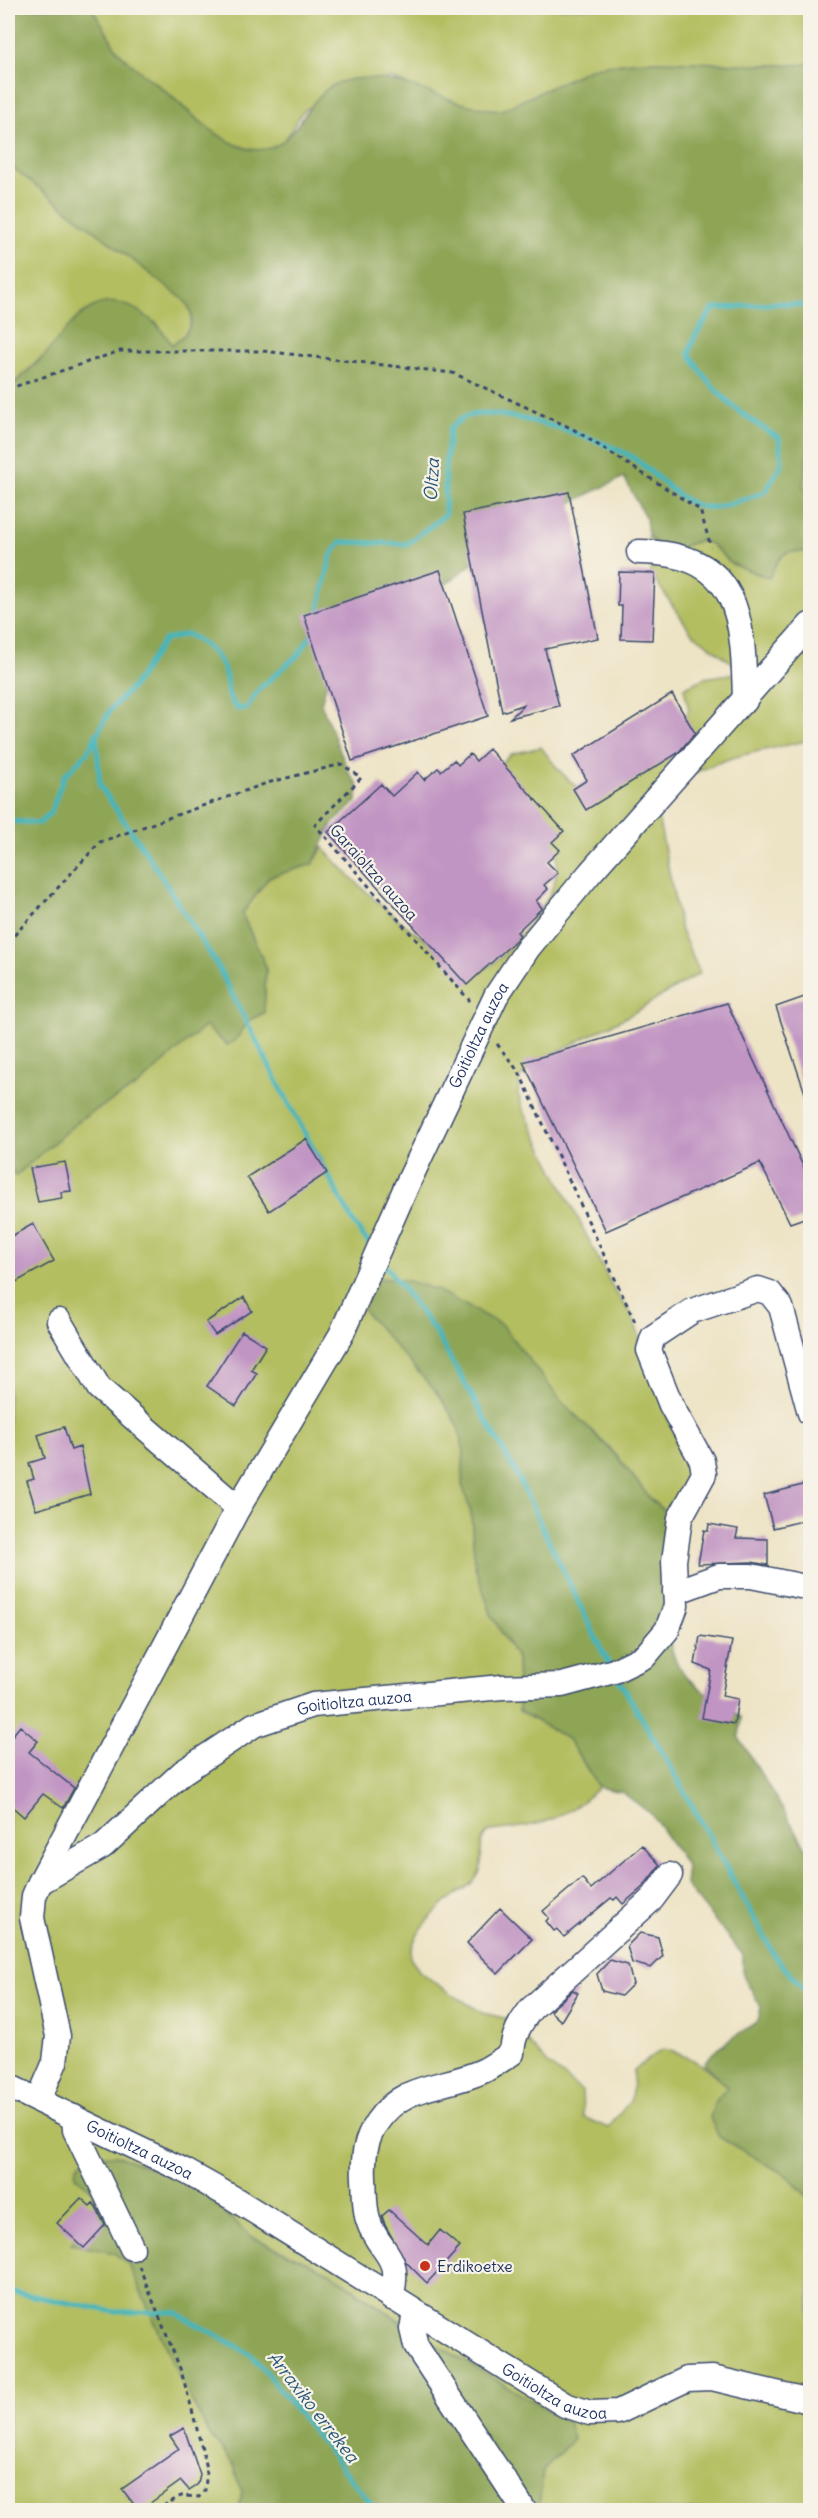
<svg xmlns="http://www.w3.org/2000/svg" width="818" height="2518" font-family="Delius,sans-serif">
<style>
.green{fill:#b3be60;stroke:#67765f;stroke-width:1.5}
.forest{fill:#8ea556;stroke:#546a5a;stroke-width:1.5}
.lines{fill:none;stroke-linecap:round;stroke-linejoin:round}
.stream{stroke:#45b5bb;stroke-width:5}
.building{fill:#c195c3}
.minor-casing{stroke:#3a4a6d;stroke-width:27}
.path{stroke:#3a4a6d;stroke-width:3;stroke-dasharray:4.5 4.5;stroke-linecap:butt}
.minor{stroke:#fff;stroke-width:24}
.poi-dot{fill:#c8321e;stroke:#f7f3e8;stroke-width:2}
.labels{text-anchor:middle;stroke-width:4.5;stroke-linejoin:round;paint-order:stroke}
.street-label{font-size:16px;fill:#1b2f5e;stroke:#f7f3e8}
.poi-label{font-size:16px;fill:#1b2f5e;stroke:#f7f3e8;text-anchor:start}
.water-label{font-size:18px;font-style:italic;fill:#28577a;stroke:#f7f3e8}
</style>
<rect width="100%" height="100%" fill="#f7f3e8"/>
<filter id="ink" filterUnits="userSpaceOnUse"><feTurbulence type="fractalNoise" baseFrequency=".0167" numOctaves="2"/><feDisplacementMap in="SourceGraphic" scale="12" xChannelSelector="R" yChannelSelector="G"/><feConvolveMatrix kernelMatrix="1 2 1 2 8 2 1 2 1" color-interpolation-filters="sRGB"/></filter>
<filter id="wash" filterUnits="userSpaceOnUse"><feTurbulence type="fractalNoise" baseFrequency=".008" numOctaves="4" result="noise"/><feDisplacementMap in="SourceGraphic" scale="24" xChannelSelector="R" yChannelSelector="G"/><feGaussianBlur stdDeviation="1.35" result="paint"/><feColorMatrix in="noise" values="0 0 0 0 0 0 0 0 0 0 0 0 0 0 0 0 0 1.4 0 .05"/><feComposite in="paint" operator="in"/></filter>
<g filter="url(#wash)">
<rect width="100%" height="100%" fill="#ede3c5"/>
<path class="green" d="M90 8H810V64C738 70 663 52 592 68L502 110C463 109 426 92 391 78 375 84 315 102 305 110 292 121 291 141 273 148 235 163 188 109 162 88 146 76 128 66 117 50 107 36 102 19 90 8Z
M8 164 183 299C199 317 190 333 172 345L156 322 41 358 8 389Z
M810 433V495L803 487Z
M648 534 663 554 700 540 711 544 732 564 769 578C779 554 784 548 810 553V740C766 750 713 757 675 785 668 791 663 804 657 812L681 931 700 973 630 1015 535 1063 520 1078 518 1094 522 1107 614 1290 632 1315 665 1411 685 1458 695 1495 671 1515C646 1501 634 1474 615 1454 598 1436 579 1419 562 1402L437 1393 457 1423 464 1451 462 1484 471 1513 475 1566 492 1616 517 1659 519 1711 568 1739 599 1787C561 1823 540 1825 490 1831 474 1841 486 1858 479 1873 475 1883 464 1889 455 1895 436 1910 412 1933 410 1958L420 1972 458 1998 483 2013 508 2019 548 2064 582 2091 583 2117 608 2128 631 2100 634 2070 663 2049C695 2058 705 2065 728 2087L715 2101 719 2137 786 2175 810 2199V2510H543L539 2504 543 2470 573 2439 329 2272 250 2236 193 2183 93 2191 98 2204 89 2226 130 2267 180 2379 209 2433 234 2465 242 2492 239 2510H8V1162L15 1176 82 1118 137 1086 205 1026 235 1041 249 1020 264 1013 266 967 242 914 269 877 313 864 323 847C358 889 429 950 478 971 498 966 510 946 523 932 589 858 548 828 497 767L511 754 541 747C554 765 567 782 587 793L680 729 689 710 684 688 704 678 744 672 691 632 651 574Z"/>
<path class="forest" d="M8 8H90C103 20 108 39 120 53 132 67 147 76 161 88 189 110 245 174 284 140 308 119 314 84 353 79 405 72 450 109 502 110L592 68C663 52 738 70 810 64V433L803 487 810 495V553C784 548 779 555 769 578L732 564 711 544 700 540 663 554 648 534 646 519 624 477 572 502 552 522 508 536 446 584 405 602 335 650 321 704 349 773 358 785 357 801 332 824 313 864 269 877 242 914 266 967 264 1013 249 1020 235 1041 227 1045 205 1026 137 1086 82 1118 15 1176 8 1162V389C19 379 31 369 42 358 58 341 71 319 91 308 122 290 157 320 172 345 191 333 199 316 183 299L8 164Z
M378 1278 410 1281 439 1291 502 1325 562 1402 616 1455 652 1501 666 1512C666 1552 657 1646 685 1675 700 1691 723 1704 741 1717L739 1738 810 1854V2199L786 2175 719 2137 710 2118 715 2101 728 2087 704 2064 717 2048 758 2021 761 2007 743 1975V1955L685 1884 687 1866 652 1815 622 1792 599 1787 568 1739 519 1711 517 1659 492 1616 475 1566 471 1513 462 1484 464 1451 457 1423 437 1393 363 1310Z
M116 2155 193 2183 250 2236 329 2272 407 2327 568 2422 573 2439 543 2470 539 2504 543 2510H239L242 2492 234 2465 209 2433 180 2379 130 2267 114 2253 71 2244 89 2226 98 2204 93 2191 75 2176 76 2167 86 2156Z"/>
<g class="lines">
<path class="stream" d="M317 617 331 556 340 542 407 544 445 515V468L450 428C454 425 460 419 465 417 497 404 602 439 632 457 652 470 680 503 703 507 719 510 750 497 765 492L782 464 779 438C739 414 713 394 689 353L695 336 713 309 777 303 810 306
M96 734 100 786 147 854 217 965 288 1102 355 1225 371 1246
M8 821 40 823 51 812 64 776 87 753 110 710 134 685 164 640 187 634C202 642 218 653 224 670 229 686 225 698 238 709L247 708 259 689 299 654 315 629
M382 1261 434 1330 514 1469 609 1665
M616 1675 668 1762 776 1958 810 1996
M8 2291 115 2312H175L252 2355 376 2510"/>
</g>
<g id="blocks">
<path class="building" d="M569 492 598 638 545 649 559 706 510 718 525 704 502 712 463 514Z
M440 570 488 716 352 761 304 615Z
M619 572 655 573 652 640 621 639 622 606H618Z
M672 694 695 733 678 753 586 810 573 789 587 780 573 756Z
M489 749 564 831 552 842 560 850 547 862 558 873 544 885 548 889 536 901 542 908 517 932 520 935 516 940 467 985 328 832 381 784 392 796 418 772 424 780 438 768 441 771 454 760 458 765 470 754 476 761Z
M810 995V1102H808L776 1007Z
M727 1003 810 1181V1216L790 1223 760 1163 606 1231 523 1062Z
M306 1139 327 1173 269 1211 247 1177Z
M65 1162 71 1191 61 1192 62 1198 38 1202 30 1168Z
M33 1224 54 1261 16 1282 8 1266V1238Z
M244 1297 252 1311 215 1335 206 1322Z
M242 1331 266 1346 251 1370 257 1373 236 1406 207 1386Z
M64 1427 71 1450 80 1447 90 1494 36 1510 27 1481 34 1479 29 1463 45 1458 38 1435Z
M810 1483V1519L773 1528 764 1495Z
M709 1524 738 1529 736 1538 768 1539V1565L751 1562 698 1564 704 1530 708 1531Z
M700 1636 732 1641 722 1696 738 1699 734 1724 702 1718 711 1670 695 1664Z
M20 1726 38 1741 29 1752 74 1788 63 1808 43 1794 24 1817 8 1803V1741Z
M642 1845 660 1865 643 1887 623 1904 617 1897 614 1900 611 1898 564 1937 557 1929 554 1931 546 1921 549 1918 543 1911 582 1878 591 1889Z
M500 1908 532 1939 498 1974 467 1943Z
M640 1933 658 1937 663 1956 651 1968 632 1963 627 1946Z
M610 1960 628 1965 633 1984 621 1996 602 1991 597 1974Z
M573 1990 578 1993 561 2021 550 2011Z
M81 2198 90 2206 93 2203 96 2207 105 2225 84 2248 57 2223Z
M389 2210 428 2245 440 2230 460 2247 427 2283 406 2262 385 2225 382 2216Z
M184 2428 200 2475 198 2484 189 2490 181 2481 139 2511 122 2489 179 2449 170 2436Z"/>
</g>
</g>
<g filter="url(#ink)">
<use href="#blocks" fill-opacity="0" stroke="#3a4a6d" stroke-width="1.5"/>
<g class="lines">
<defs>
<g id="minor">
<path d="M639 552C742 553 743 619 745 701"/>
<path d="M59 1321 99 1388 238 1508"/>
<path d="M675 1592 719 1576H751L810 1588"/>
<path id="s1" d="M42 1881 103 1846 183 1772 254 1725 313 1705 502 1687 562 1685 614 1671 645 1656 667 1630 676 1606 674 1561 680 1518 704 1474 702 1461 671 1405 649 1350 653 1337 692 1311 758 1289 770 1293 781 1307 810 1413"/>
<path id="s2" d="M8 2086 185 2171 233 2198 565 2405 590 2413 618 2412 687 2379 712 2378 810 2401"/>
<path id="s3" d="M39 2099 55 2062 58 2036 32 1918 34 1896 40 1882 238 1508 341 1335 407 1185 496 996 528 948 590 873 810 625"/>
<path d="M74 2117 75 2130 132 2248"/>
<path d="M391 2298C403 2252 379 2255 368 2220 364 2208 365 2191 364 2179 363 2157 365 2140 377 2122 405 2081 444 2090 485 2070 494 2065 503 2059 512 2053 513 2035 520 2023 531 2009L652 1899 670 1875"/>
<path d="M415 2313 412 2329 416 2346 524 2510"/>
</g>
</defs>
<use href="#minor" class="minor-casing"/>
<path class="path" d="M8 389 120 351H263L453 373 573 429 700 510 711 547
M8 942 100 842 267 783 342 764 361 778 315 825 470 1001
M497 1044 519 1072 636 1324
M139 2266 181 2371 191 2406 207 2468 205 2490 199 2497 181 2496 156 2510"/>
<use href="#minor" class="minor"/>
</g>
</g>
<circle class="poi-dot" cx="425" cy="2266" r="6"/>
<g class="labels">
<g class="street-label">
<text transform="translate(374 872) rotate(48)" y="6">Garaioltza auzoa</text>
<text dy="6" stroke="none"><textPath href="#s3" startOffset="1179">Goitioltza auzoa</textPath></text>
<text dy="6" stroke="none"><textPath href="#s1" startOffset="368">Goitioltza auzoa</textPath></text>
<text dy="6" stroke="none"><textPath href="#s2" startOffset="146">Goitioltza auzoa</textPath></text>
<text dy="6" stroke="none"><textPath href="#s2" startOffset="628">Goitioltza auzoa</textPath></text>
</g>
<g class="poi-label">
<text x="437" y="2272">Erdikoetxe</text>
</g>
<g class="water-label">
<text transform="translate(432 480) rotate(-87)" y="6">Oltza</text>
<text transform="translate(313 2407) rotate(52)" y="6">Arraxiko errekea</text>
</g>
</g>
<rect width="818" height="2518" fill="none" stroke="#f7f3e8" stroke-width="30"/>
</svg>
